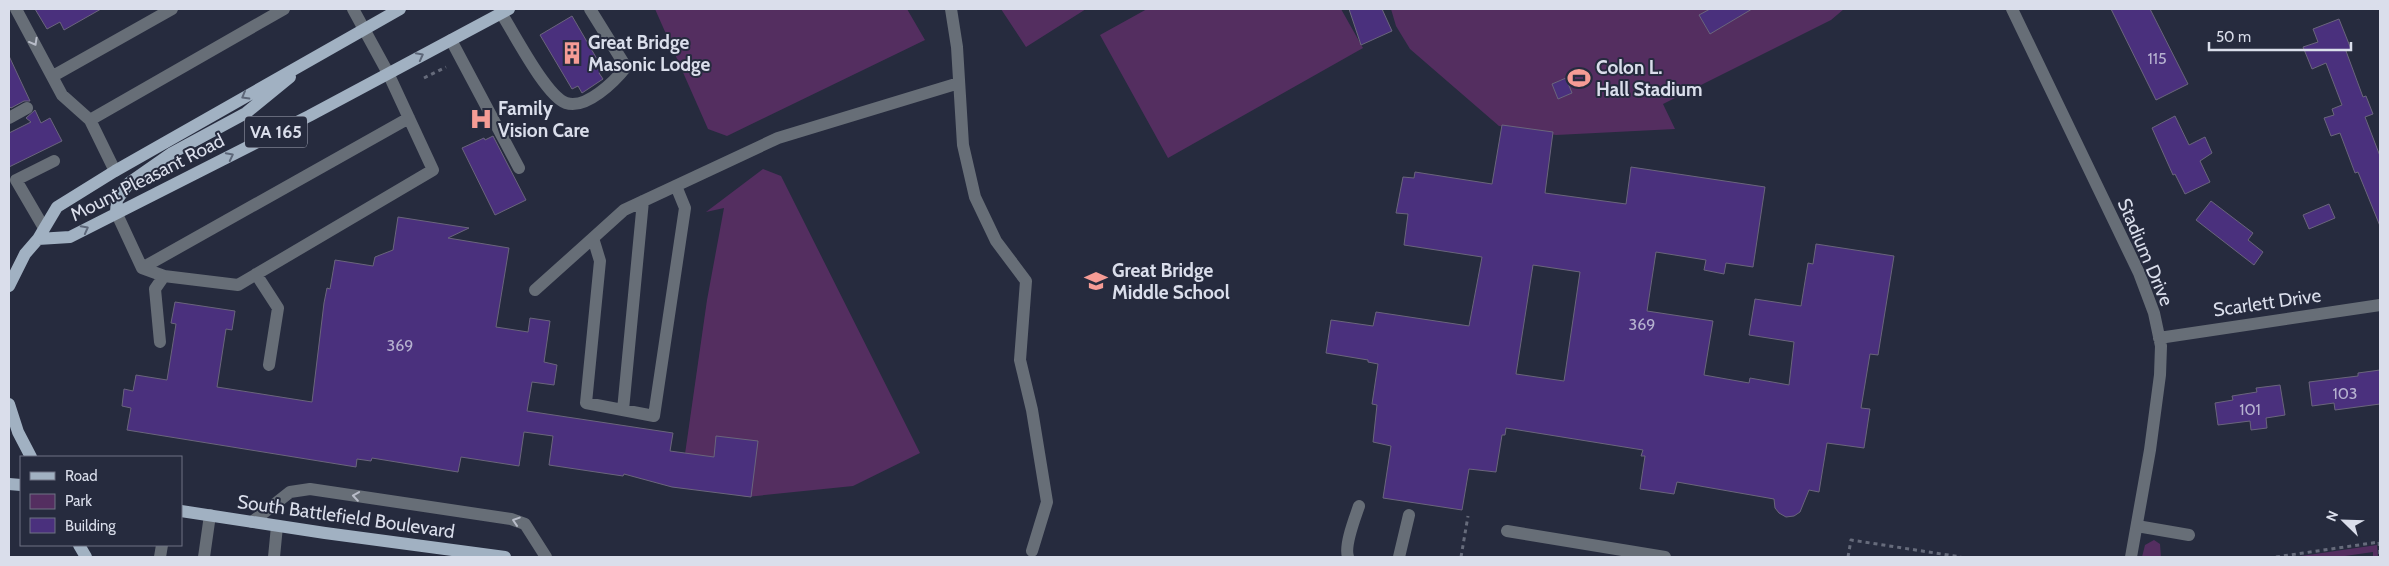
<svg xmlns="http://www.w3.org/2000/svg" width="2389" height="566" font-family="Cabin,sans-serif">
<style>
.green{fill:#542e60}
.building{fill:#4a307d;stroke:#6a657c;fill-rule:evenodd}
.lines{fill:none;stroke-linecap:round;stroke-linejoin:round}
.path{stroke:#666b7b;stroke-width:3;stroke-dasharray:4 4;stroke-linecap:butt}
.minor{stroke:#676e77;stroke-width:12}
.major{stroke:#a1b1c2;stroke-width:12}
.oneway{stroke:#b8bcc8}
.oneway2{stroke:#5d6779}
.labels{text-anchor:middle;stroke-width:4;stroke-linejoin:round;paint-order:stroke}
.number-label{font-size:16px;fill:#b6b2d0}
.shield{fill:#262b3e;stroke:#a4a8b7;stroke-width:1}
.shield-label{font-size:18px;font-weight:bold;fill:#dadeeb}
.poi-label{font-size:19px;font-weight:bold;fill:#dadeeb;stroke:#262b3e;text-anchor:start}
.street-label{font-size:19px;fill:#dadeeb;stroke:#262b3e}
</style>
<rect width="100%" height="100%" fill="#262b3e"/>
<path class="green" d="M655 9H907L925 40 727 136 708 129Z
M1001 9H1086L1026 47Z
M1147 9H1341L1363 48 1168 158 1100 35Z
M1391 9H1844L1831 20 1663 104 1675 129 1556 135 1499 126 1410 49 1396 26Z
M763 169 781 176 920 453 853 486 746 497 681 482 707 300 724 208 706 212Z
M2154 540 2160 544 2161 557H2142L2145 545Z
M2377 545 2378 557H2373V552L2338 557H2294Z"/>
<path class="building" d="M35 9H101L64 30 60 22 47 29Z
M1349 9H1382L1392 31 1361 45Z
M1710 9H1752L1710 34 1699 15Z
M2111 9H2150L2188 84 2156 100Z
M572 16 604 71 599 73 603 79 582 93 578 86 572 89 540 35Z
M2339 19 2351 49 2346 51 2363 97 2366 96 2373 114 2365 117 2380 156V226L2358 172 2355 173 2340 133 2331 136 2324 118 2334 115 2332 109 2342 105 2326 63 2312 69 2303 47 2318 42 2313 29Z
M9 56 30 101H24L11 108 9 106Z
M1566 78 1572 93 1558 99 1552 84Z
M35 110 41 123 50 118 62 141 9 167V133L31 122 26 118Z
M2175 116 2189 145 2205 137 2212 153 2200 161 2210 182 2185 194 2175 174 2173 175 2152 128Z
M1502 125 1553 132 1545 193 1626 204 1631 167 1765 187 1753 267 1726 263 1724 274 1704 270 1706 260 1656 252 1647 311 1713 321 1704 375 1749 383 1750 378 1789 385 1794 342 1749 335 1755 299 1801 306 1808 263 1813 264 1816 244 1894 256 1878 355 1870 354 1861 408 1870 409 1864 448 1827 443 1819 492 1809 490 1800 512 1794 516 1786 517 1779 513 1775 508 1774 499 1677 482 1674 494 1640 489 1645 456H1641L1643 450 1506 428 1505 435H1502L1496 472 1469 469 1462 510 1383 498 1391 446 1373 442 1377 405 1372 404 1378 364 1368 362V360L1326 353 1331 320 1373 326 1376 312 1469 326 1482 257 1404 245 1408 214 1396 213 1403 177 1414 178 1415 172 1492 184ZM1533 265 1580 272 1564 381 1516 374Z
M493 136 526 200 495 215 462 148 484 138 485 140Z
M2211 201 2253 233 2248 240 2263 252 2254 265 2196 220Z
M2329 204 2335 218 2309 229 2303 215Z
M398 217 469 228 448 238 509 248 496 327 528 332 530 318 550 321 544 362 557 365 554 385 532 382 527 411 673 433 670 451 714 457 716 436 758 441 751 497 672 487 624 474 623 476 549 465 553 436 524 432 519 466 461 457 458 472 372 458 371 461 357 459 356 467 127 430 131 408 122 406 124 389 133 391 136 375 167 380 176 324 171 323 175 302 235 311 232 330 226 329 217 387 312 402 324 303 327 288 330 289 335 260 373 266 375 257 393 250Z
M2380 370V404L2335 410 2334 403 2312 406 2309 382 2358 376V373Z
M2280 385 2285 415 2266 418 2267 428 2251 430 2250 421 2218 425 2215 403 2233 400 2232 396 2257 392 2256 388Z"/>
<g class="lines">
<path class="path" d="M424 78 446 67
M1461 557 1468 516
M1848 557 1851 540 1961 557
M2276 557 2379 542 2380 557"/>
<path class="minor" d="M16 9 62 95 90 120
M951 9 957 47 963 145 975 197 996 241 1026 281 1020 360 1032 410 1047 502 1032 551
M2012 9 2139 273 2154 313 2161 346 2160 375 2150 450 2131 557
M501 13C514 33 546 96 566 103 586 110 615 81 626 67L590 9
M451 40 519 168
M53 76 172 9
M9 118 27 108
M115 171 90 120 284 9
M676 186 685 208 654 416 586 403 600 261 593 238 624 210 778 138 959 83
M116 212 142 268 164 276 238 285 433 170 388 73 353 9
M44 228 16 180 54 161
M142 268 409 118
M256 274 278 308 269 365
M535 290 593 238
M2159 338 2380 305
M160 342 155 289 164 276
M623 410 643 201
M252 522 290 492 310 489 511 519 525 524 546 557
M2137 526 2189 535
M1507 531 1665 557
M160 557 162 545
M204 557 210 515
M274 557 277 526
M1348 557C1344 545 1355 518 1359 506
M1399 557 1409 515"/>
<path class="major" d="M116 212 117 200 129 183 172 153 246 113 290 77
M38 239 70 237 309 116 509 9
M9 286 25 254 38 239 57 207 115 171 400 9
M9 404 18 432 31 457
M9 484 21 485
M181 511 325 533 505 557
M79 545 86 557"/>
</g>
<defs><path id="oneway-chevron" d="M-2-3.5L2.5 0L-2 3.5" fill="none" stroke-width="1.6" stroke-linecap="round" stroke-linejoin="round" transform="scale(1.25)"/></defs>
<g class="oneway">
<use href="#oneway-chevron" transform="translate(34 42) rotate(61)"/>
<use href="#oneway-chevron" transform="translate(356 496) rotate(-172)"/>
<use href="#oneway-chevron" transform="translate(516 521) rotate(-162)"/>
</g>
<g class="oneway2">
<use href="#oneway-chevron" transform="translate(420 56) rotate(-28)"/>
<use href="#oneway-chevron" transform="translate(245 96) rotate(150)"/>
<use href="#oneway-chevron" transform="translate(230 156) rotate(-27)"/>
<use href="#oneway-chevron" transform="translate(85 229) rotate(-28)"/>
</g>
<defs>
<symbol id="building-bare" viewBox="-9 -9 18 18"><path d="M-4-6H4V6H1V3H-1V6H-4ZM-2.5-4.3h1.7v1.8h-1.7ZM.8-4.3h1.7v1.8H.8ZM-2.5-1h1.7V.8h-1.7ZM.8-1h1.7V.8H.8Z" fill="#f59c95" stroke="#262b3e" stroke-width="2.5" paint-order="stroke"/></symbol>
<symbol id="stadium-bare" viewBox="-9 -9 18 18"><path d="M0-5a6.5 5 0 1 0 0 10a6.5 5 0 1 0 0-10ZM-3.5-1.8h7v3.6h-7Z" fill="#f59c95" stroke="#262b3e" stroke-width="2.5" paint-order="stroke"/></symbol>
<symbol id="hospital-bare" viewBox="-9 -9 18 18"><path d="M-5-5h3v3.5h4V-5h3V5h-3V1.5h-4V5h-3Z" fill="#f59c95" stroke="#262b3e" stroke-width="2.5" paint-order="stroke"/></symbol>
<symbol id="school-bare" viewBox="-9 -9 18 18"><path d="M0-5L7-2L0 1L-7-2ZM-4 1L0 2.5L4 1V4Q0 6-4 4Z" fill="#f59c95" stroke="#262b3e" stroke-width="2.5" paint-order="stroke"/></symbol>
</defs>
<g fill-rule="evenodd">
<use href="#building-bare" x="556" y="37" width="32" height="32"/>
<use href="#stadium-bare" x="1563" y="62" width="32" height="32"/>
<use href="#hospital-bare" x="465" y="103" width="32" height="32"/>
<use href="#school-bare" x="1080" y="265" width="32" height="32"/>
</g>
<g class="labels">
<g class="number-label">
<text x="2157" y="64">115</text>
<text x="1642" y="330">369</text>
<text x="400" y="351">369</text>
<text x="2345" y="399">103</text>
<text x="2250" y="415">101</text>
</g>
<rect class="shield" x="245" y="116.5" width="62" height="31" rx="4"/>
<g class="shield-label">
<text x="276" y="138">VA 165</text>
</g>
<g class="poi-label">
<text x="588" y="49">Great Bridge<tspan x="588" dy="22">Masonic Lodge</tspan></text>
<text x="1596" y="74">Colon L.<tspan x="1596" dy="22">Hall Stadium</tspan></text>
<text x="498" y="115">Family<tspan x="498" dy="22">Vision Care</tspan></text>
<text x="1112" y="277">Great Bridge<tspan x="1112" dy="22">Middle School</tspan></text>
</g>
<g class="street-label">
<text transform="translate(147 177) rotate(-27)" y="7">Mount Pleasant Road</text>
<text transform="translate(2146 252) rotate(67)" y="7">Stadium Drive</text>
<text transform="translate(2267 302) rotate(-8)" y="7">Scarlett Drive</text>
<text transform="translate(346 516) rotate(8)" y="7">South Battlefield Boulevard</text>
</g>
</g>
<rect width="2389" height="566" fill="none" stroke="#dadeeb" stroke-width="20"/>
<rect x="20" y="456" width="162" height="90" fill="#262b3e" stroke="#6e7383"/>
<rect x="30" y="472" width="25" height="8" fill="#a1b1c2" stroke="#6e7383"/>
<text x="65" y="481" font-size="15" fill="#dadeeb">Road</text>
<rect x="30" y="494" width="25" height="15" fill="#542e60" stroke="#6e7383"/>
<text x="65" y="506" font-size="15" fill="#dadeeb">Park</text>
<rect x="30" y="518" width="25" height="15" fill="#4a307d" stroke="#6e7383"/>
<text x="65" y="531" font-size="15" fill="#dadeeb">Building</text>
<g transform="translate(2344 521) rotate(293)" stroke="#262b3e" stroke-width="4" paint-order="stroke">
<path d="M0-4L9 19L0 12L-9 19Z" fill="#dadeeb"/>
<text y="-8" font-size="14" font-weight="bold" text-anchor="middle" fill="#dadeeb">N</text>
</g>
<path d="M2209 42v8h142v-8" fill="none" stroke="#dadeeb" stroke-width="2.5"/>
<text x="2216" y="42" font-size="15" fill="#dadeeb" stroke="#262b3e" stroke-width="4" paint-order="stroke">50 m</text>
</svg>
